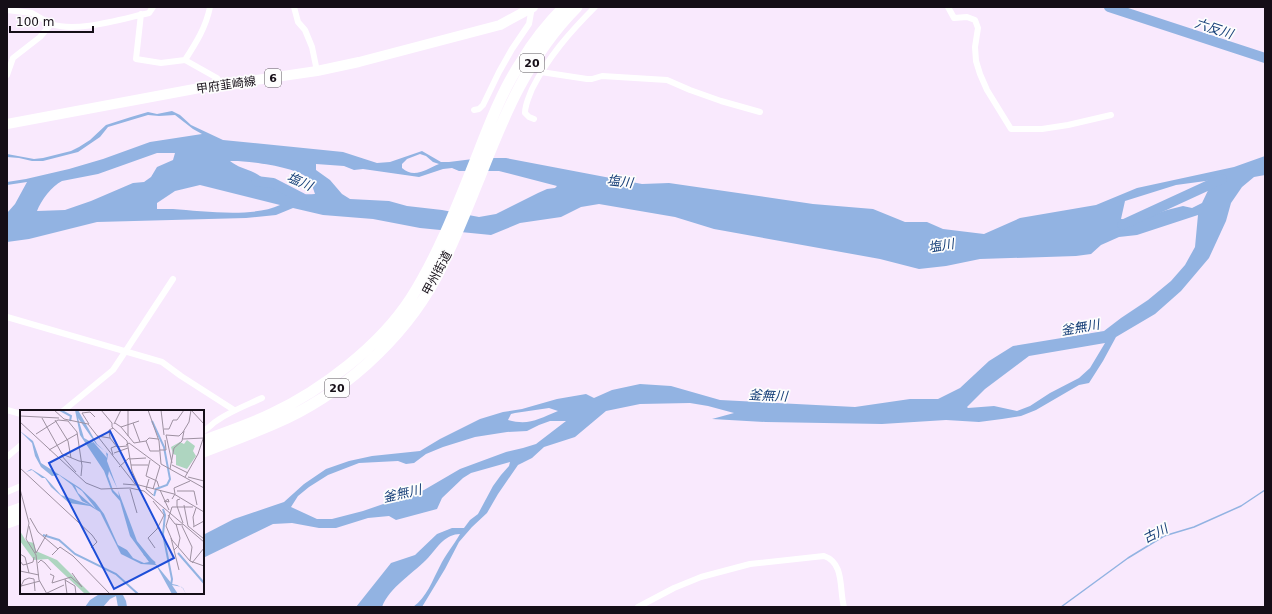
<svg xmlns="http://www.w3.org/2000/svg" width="1272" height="614" font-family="'DejaVu Sans','Noto Sans JP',sans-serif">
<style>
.water{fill:#92b3e2;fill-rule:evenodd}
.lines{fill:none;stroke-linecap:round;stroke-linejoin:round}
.stream{stroke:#92b3e2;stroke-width:1.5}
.river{stroke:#92b3e2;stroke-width:10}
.minor{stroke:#fff;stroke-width:6}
.primary{stroke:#fff;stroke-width:10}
.trunk{stroke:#fff;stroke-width:11}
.labels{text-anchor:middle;stroke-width:3.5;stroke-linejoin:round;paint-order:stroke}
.shield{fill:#fdfdfd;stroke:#5b565c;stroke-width:1}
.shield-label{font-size:11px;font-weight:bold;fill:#150e17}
.street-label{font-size:12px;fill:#150e17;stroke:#fdfdfd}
.water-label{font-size:13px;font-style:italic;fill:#163f78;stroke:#fdfdfd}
.inset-river{fill:none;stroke:#92b3e2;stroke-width:2}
.inset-road{fill:none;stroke:#9e91a1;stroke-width:1}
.view{fill:#1d4ed8;fill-opacity:0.15;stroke:#1d4ed8;stroke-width:2}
.inset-edge{fill:none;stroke:#150e17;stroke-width:2}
</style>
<rect width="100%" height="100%" fill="#f9e9fd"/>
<path class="water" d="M172 111 180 115 191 125 223 140 343 152 377 163 390 162 422 151 441 162H449L481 158H506L642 184 669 183 813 204 873 209 905 222H927L943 229 984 234 1020 218 1096 205 1137 188 1234 167 1265 156V175L1254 177 1242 187 1231 203 1226 221 1209 258 1181 291 1155 314 1116 337 1103 361 1089 383 1079 385 1036 410 1021 416 1002 419 979 422 946 420 882 424 766 422 712 419 734 413 708 406 690 403 640 404 606 411 575 437 544 447 532 458 518 465 498 494 487 513 472 527 459 542 445 569 422 607H413C427 597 432 581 440 566 445 555 454 545 460 534 453 534 448 537 443 541 437 546 432 554 426 560 411 575 390 587 382 607H356L391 563 415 555 437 534 452 528H464L470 520 478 514 493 486 501 475 509 466 510 462 471 473 463 478 442 498 437 509 396 520 389 516 368 518 336 528H319L292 523 273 524 203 558V535L234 519 284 502 304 484 326 469 349 461 372 456 420 451 440 439 480 419 503 412 522 409 557 399 586 394 594 398 612 390 640 384 671 386 720 400 855 407 910 399H938L960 388 989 361 1013 346 1104 331 1121 318 1148 300 1171 281 1185 265 1195 247 1198 215 1137 235 1119 237 1101 245 1091 254 1076 256 980 259 946 266 919 269 880 259 714 229 675 217 599 204 581 207 561 217 520 223 491 235 420 228 373 219 323 215 293 208 276 215 246 218 97 222 29 239 7 242V213L15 204 27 182 7 185V182L26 179 69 169 103 159 150 142 202 134 193 129 175 115 159 116 148 115 108 127 100 137 78 152 43 161H32L19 158 7 157V154L34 159 43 158 71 151 79 147 90 140 106 125 131 117 148 112 157 114ZM157 153H175L173 160 157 167 151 177 144 182 133 183 91 201 65 210 37 211C41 200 52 186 62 181L98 174ZM420 154 426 156 433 162 439 164C427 169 414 179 402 168V164L407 159ZM230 161C245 160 299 167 309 179 312 183 313 189 315 194 304 195 282 194 273 186 266 181 264 178 255 173 247 169 237 167 230 161ZM316 164 344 166 354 170 363 169 419 177 443 169 452 168 459 171H499L557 186 555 188 547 189 538 193 496 214 479 217 442 210 407 206 389 201 350 199 342 194 330 180 316 170ZM1213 180 1202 203 1192 208 1183 206 1167 210 1137 220 1121 219 1125 201 1176 185ZM200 185 280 205C253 218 202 211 173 209 167 209 162 209 157 209V203L175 191ZM1105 343 1090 368 1079 378 1050 393 1030 406 1017 411 994 406 968 408 967 407 985 389 1029 356ZM549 408 558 411C538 419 529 426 508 420L511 414 515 413ZM550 421H566L536 444 523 448 506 452 460 469 424 490 363 511 332 519H317L291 507 298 496 309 487 328 475 359 463 398 461 406 464 414 463 426 454 443 447 475 437 507 432 527 431 539 425Z
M101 593H122L126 601 127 607H118L116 596 110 599 103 607H85L90 600Z"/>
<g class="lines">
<path class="stream" d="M1061 607 1128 558 1164 536 1194 527 1241 506 1265 490"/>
<path class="river" d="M1109 7 1265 58
M256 181 273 183 302 198
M1122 225 1222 179"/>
<path class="minor" d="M294 7 298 22 305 30 312 47 317 71
M948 7 954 18 967 17 975 20 978 28 975 47 976 61 980 74 987 90 1011 129H1042L1068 125 1111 115
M7 10 32 13 51 24
M141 14 136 59 161 63 185 60 217 78 221 84
M185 60C196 43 206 27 210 7
M541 72 587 79H592L602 76 667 80 690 90 721 101 760 112
M7 75 13 58 40 37 51 24C77 33 121 19 149 13L153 7
M474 110 479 109 483 105 499 72 512 49 529 24 532 7
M534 119 529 117 525 113C525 104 529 97 532 89 548 57 570 32 595 7
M7 317 162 362 181 376 234 410
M7 410 21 414
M63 411 113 370 125 352 173 279
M203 431C210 428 211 424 218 420 231 411 247 405 262 398
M7 457 21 445
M7 492 21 486
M638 607 674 588 701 577 750 564 824 556C845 563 839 590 844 607"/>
<path class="primary" d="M7 124 221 84 249 81 317 71 359 62 500 25 533 7"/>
<path class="trunk" d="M203 441C225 432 249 425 271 414 322 390 380 346 411 298 437 257 455 211 473 166 487 131 500 94 521 62 533 42 548 23 564 7
M203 452C227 443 251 434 274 424 340 396 402 341 436 278 453 245 466 211 480 177 504 115 529 55 577 7
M7 513 21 508
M7 523 21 518"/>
</g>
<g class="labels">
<g class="shield">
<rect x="520" y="54" width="24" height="18" rx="3"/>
<rect x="265" y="69" width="16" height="18" rx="3"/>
<rect x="325" y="379" width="24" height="18" rx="3"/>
</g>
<g class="shield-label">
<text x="532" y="67">20</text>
<text x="273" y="82">6</text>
<text x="337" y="392">20</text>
</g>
<g class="street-label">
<text transform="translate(226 85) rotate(-8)" y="4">甲府韮崎線</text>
<text transform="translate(437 273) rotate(-62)" y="4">甲州街道</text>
</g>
<g class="water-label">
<text transform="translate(1214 28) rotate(18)" y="5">六反川</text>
<text transform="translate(300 181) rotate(24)" y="5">塩川</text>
<text transform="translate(620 181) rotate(6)" y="5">塩川</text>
<text transform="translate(941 245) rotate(-9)" y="5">塩川</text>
<text transform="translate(1080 327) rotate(-10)" y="5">釜無川</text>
<text transform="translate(768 395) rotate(3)" y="5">釜無川</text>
<text transform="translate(402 493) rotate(-13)" y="5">釜無川</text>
<text transform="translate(1155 533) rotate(-27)" y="5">古川</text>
</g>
</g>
<g transform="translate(20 410)">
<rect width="184" height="184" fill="#f9e9fd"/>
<path d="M167 30 175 36 173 41 176 46 167 59 156 55V45L153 44 151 37 160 32 164 34ZM0 121 6 131 14 133 16 141 37 150 71 184H65L28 149 14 150 0 131Z" fill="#aed5c0"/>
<path d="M55 0H58L77 34 88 44 87 51 117 131 152 174 157 175 163 178 166 184 162 177 152 175 158 184H152L136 155 121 154 101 144 80 102 70 96 49 93 31 77 25 68H22L12 60 6 62 11 59 13 60 26 68 41 85 70 95 62 91 52 75 39 65 32 66 21 57 15 46 12 33 0 21 13 31 21 53 60 78 75 92 84 104 98 135 107 140 113 148 124 153 129 152 110 126 100 91 92 82 84 61 60 25ZM58 8 76 34 86 42 87 48 70 28 73 33 64 28ZM89 61 98 80 99 86 93 80 88 66ZM55 76 62 81 76 99 58 83Z" fill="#92b3e2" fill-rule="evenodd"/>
<path class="inset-river" d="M40 0 51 6 50 11M132 11 144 37 150 69 147 75 136 79 134 86M143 99 145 105 143 124 152 169 151 175M23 125 39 130 55 144 96 164 118 184M158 143 184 173M124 144 135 153"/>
<path class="inset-road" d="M34 0 44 9 68 14 115 74 154 84 184 102M81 0 92 13V17L107 31 112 61 119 77M128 0 139 31 141 54M141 0 144 25M171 0 184 14M0 6 39 8M22 8 42 44 59 51 71 53M35 10 48 31 51 48M0 12 66 73 81 79 110 78 124 81 184 132M95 13 101 17 119 11M113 13 120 32 126 31 129 28 138 29M69 14 62 3 70 2 75 7M94 14 101 0M101 17 114 33 120 32M144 19H149L153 10H157L164 0M16 24 38 10 48 11 57 22 62 56 61 66M146 25 159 26 163 22 169 12 171 0M146 25 152 53M77 26 90 28 97 37 107 36M108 26V0M90 28 89 20 93 18M163 29 184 28M126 31 130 41H139M106 35 109 33 140 56M29 40 57 24M139 40H146L145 30M94 43 108 38M41 45 56 62M93 45 91 38 96 36M109 49 126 48M141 54 184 78M111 55H128M152 55 168 63M99 57 109 48M0 58 72 125 77 132 71 138M150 59 154 38 162 31 164 21M126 66 137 71 139 77M126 66 130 50M165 67 178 44 184 26M168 67 184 71M129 69 126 79 133 85M103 74 116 75M0 79 9 113 6 129 16 145 19 170 27 184M110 79 117 103M133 79 140 56M140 80 149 100M157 81H174L177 95M152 89 155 84 154 78 170 71M160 89 157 90V96L163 113M133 91 144 105 137 119 128 128 135 138M144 92 148 89 149 92 145 91M164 95 168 116M173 97H152L146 116 152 130 170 151 184 156M148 105 155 114 163 115M10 108 18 122 38 139M156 114 160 128 158 137M9 116 16 143M162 116 172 137 170 151M168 116 184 129M174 116 173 107 176 98M173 117 184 111M151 128 154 140M157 137 154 140 159 160M16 143 27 124M0 144 5 147 9 163M32 145 40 137 53 146 90 184M0 151 3 155 7 154 13 152 14 147M18 153 21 150 25 153 31 160M172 153 184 138M0 161 19 165M30 164 34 166 32 173 51 167 62 177 52 163M45 169 47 184M45 170 55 176 56 184M1 176 20 171M0 178 4 170 9 168 14 169 15 181M27 183 44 175"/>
<path class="view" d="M90 21 154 148 94 179 29 53Z"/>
<rect width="184" height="184" class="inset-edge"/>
</g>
<rect width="1272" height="614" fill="none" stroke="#150e17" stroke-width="16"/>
<path d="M10 26v6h83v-6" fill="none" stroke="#150e17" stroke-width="2"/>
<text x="16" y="26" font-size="12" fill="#150e17" stroke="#fdfdfd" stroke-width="3" paint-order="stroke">100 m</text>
</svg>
